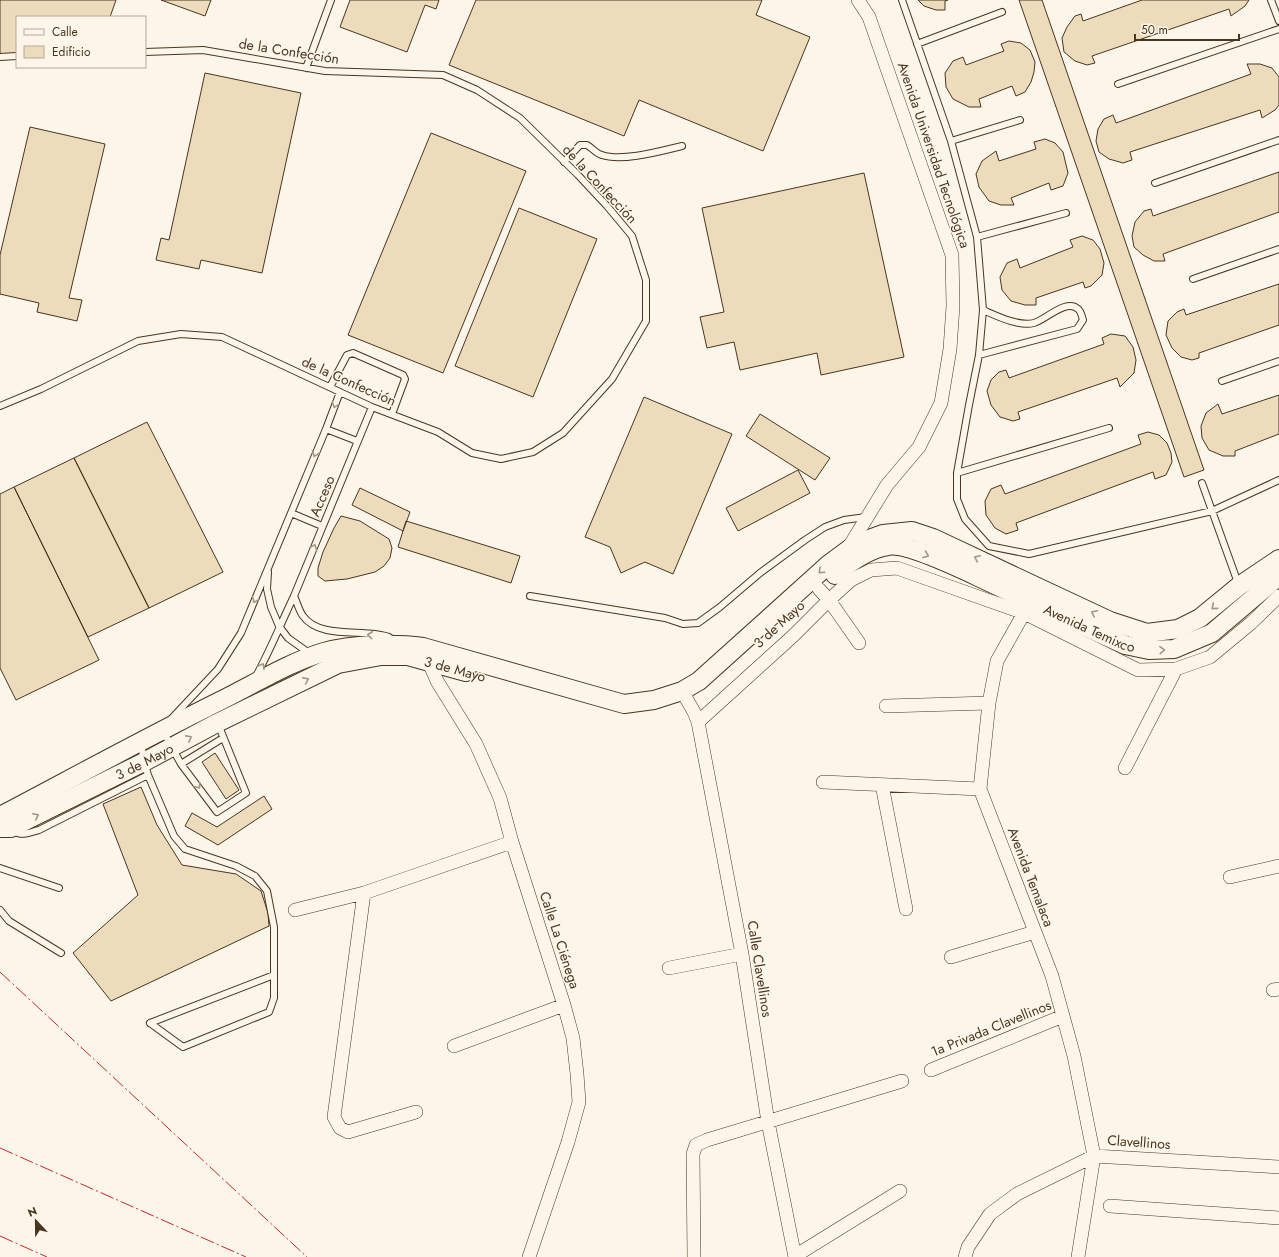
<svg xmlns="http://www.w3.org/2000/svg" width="1279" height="1257" font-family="Jost,sans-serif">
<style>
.building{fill:#ecdcbc;stroke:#4a3520}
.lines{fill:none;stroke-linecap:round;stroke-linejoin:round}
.lane-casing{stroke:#4a3520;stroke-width:8}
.street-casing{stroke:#4a3520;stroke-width:14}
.secondary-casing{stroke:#4a3520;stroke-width:20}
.lane{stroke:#fbf6e9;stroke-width:6}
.street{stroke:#fbf6e9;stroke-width:13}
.secondary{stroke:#fbf6e9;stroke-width:18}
.power{stroke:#c62828;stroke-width:1;stroke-dasharray:14 3 2 3;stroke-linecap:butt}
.oneway{stroke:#a29684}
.labels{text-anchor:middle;stroke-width:3;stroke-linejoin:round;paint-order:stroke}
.street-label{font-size:14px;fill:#4a3520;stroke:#fbf6e9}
</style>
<rect width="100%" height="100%" fill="#fbf6e9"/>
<path class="building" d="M0 0H116L110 17H17V56L0 57Z
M161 0H211L205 16Z
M350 0H439L436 9 425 5 407 52 340 27Z
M476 0H762L756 15 810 37 763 151 639 100 624 136 449 65Z
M918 0H948L945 1V10H936L924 6Z
M1019 0H1042L1204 470 1184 477Z
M1142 0H1249L1245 6 1231 16 1229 9 1092 56 1095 63 1087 65 1075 61 1064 52 1062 38 1067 27 1075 16 1081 14 1083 21Z
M1009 41 1021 43 1030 50 1035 62 1034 72 1031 82 1025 92 1016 96 1012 86 979 99 981 107H969L953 99 946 87 945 73 953 61 963 57 966 65 1004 51 1001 44Z
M1247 64H1260L1272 68 1279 77V105L1275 110 1262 118 1260 110 1130 152 1132 160 1123 163 1109 159 1099 152 1096 141 1098 129 1104 119 1113 115 1116 123 1251 74Z
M205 73 301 93 262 273 201 260 199 269 156 260 161 238 169 240Z
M30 127 105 144 69 298 82 300 77 321 37 312 39 303 0 294V255Z
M431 133 526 171 443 373 348 335Z
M1045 139 1055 143 1063 152 1068 173 1063 186 1051 190 1049 183 1011 198 1014 205H1001L989 201 979 187 976 174 982 161 996 151 999 161 1036 149 1034 142Z
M1279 172V212L1163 254 1165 261H1154L1143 255 1134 247 1132 236 1135 222 1144 211 1151 209 1153 216Z
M864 173 904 357 821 375 817 353 740 370 734 342 707 348 700 317 724 312 702 208Z
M519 208 597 239 533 397 455 366Z
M1082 236 1093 240 1100 249 1104 263 1102 275 1091 286 1085 288 1083 282 1036 298V305H1025L1011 301 1002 290 1000 277 1007 263 1017 259 1020 268 1073 247 1070 240Z
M1279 284V325L1199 353V358L1192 360 1181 357 1172 348 1166 335 1168 321 1177 312 1184 309 1186 315Z
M1111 334 1125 336 1133 347 1136 360 1134 373 1120 387 1117 378 1018 412 1020 419 1013 421 1000 417 991 405 987 391 991 380 999 372 1006 370 1009 378 1104 344 1102 338Z
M1279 395V434L1235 451V456H1223L1209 450 1202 438 1201 426 1206 413 1218 404 1222 414Z
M644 397 732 434 673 574 645 562 621 573 610 547 585 537Z
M760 414 830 458 815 480 746 436Z
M147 422 223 572 149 608 74 458Z
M1148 432 1159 435 1167 443 1171 453 1172 462 1166 475 1155 479 1153 472 1016 523 1018 530 1006 534 995 528 986 515 985 501 991 489 1001 485 1005 494 1141 444 1138 435Z
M74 458 149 608 88 637 14 487Z
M798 470 810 493 738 531 726 508Z
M14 487 99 660 16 700 0 668V494Z
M360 488 410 512 403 531 352 505Z
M341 516 360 521 389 539 392 548 390 558 384 566 375 572 347 579 325 581 318 576V568L323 552 334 528Z
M406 521 520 556 511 583 398 547Z
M215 753 239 790 226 799 202 762Z
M141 787 157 825 182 865 236 874 261 891 268 913 269 926 111 1001 73 953 138 895 103 804Z
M264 796 272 809 218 845 185 826 192 813 217 827Z"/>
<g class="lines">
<defs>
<path id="lane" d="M902 0 951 141 977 237 983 310 979 355 969 405 957 473V499L965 519 989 546 1029 554 1212 511 1279 480
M1271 0 1279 21
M917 44 1002 12
M0 57 17 56
M306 68 331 0
M1118 84 1279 29
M951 141 1020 120
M564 162 580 145H587C592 148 597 154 602 155 622 162 661 151 682 146
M1155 183 1279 140
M977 237 1066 213
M1193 279 1279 249
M979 355 1077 329 1083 320C1082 317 1081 311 1078 309 1067 298 1045 320 1034 323 1019 327 997 316 983 310
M1222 381 1279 361
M330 387 347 355 353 353 403 375 405 379 392 414
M0 406 41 389 138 341 181 334 222 337 372 407 438 432 472 453 501 459 533 452 563 433 612 379 646 321V280L632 236 607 206 578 175 520 118 477 90 443 75 325 71 203 50 145 52
M326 429 357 441
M957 473 1109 428
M1202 483 1238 583
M291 513 322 526
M268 572 267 589 271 607 279 626 288 638 309 653
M294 596C297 602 299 611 303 616 320 640 365 628 389 637
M530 596 665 618 683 624 698 623 720 607 760 573 805 540 825 527 844 520 866 517
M255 678C270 651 281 623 294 596L372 407
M172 718 218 669 241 633 326 429 340 392
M163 731 181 764 217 812 246 793 218 724
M141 743 144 762 148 775 174 836 185 849 236 866 255 876 267 891 274 927V998L269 1012 183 1047 150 1023
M181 764 223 738
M14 831C22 837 31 832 39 830L148 775
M0 868 59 888
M0 910 9 921 61 953
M150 1023 274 975"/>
<path id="street" d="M847 550 887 485 919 447 941 403 950 349 953 306 952 255 869 17 858 0
M819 589 829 600 859 643
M1024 613 997 661 989 703 980 789 1052 976 1074 1056 1094 1156 1078 1257
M426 656 437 681 476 744 500 798 512 842 564 1005 573 1038 577 1074 579 1102 568 1142 529 1257
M682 691 694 712 698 722 742 954 768 1122 795 1257
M886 706 989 703
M698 722 793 636 829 600 851 580 871 570 897 568 1024 613 1138 670 1176 669 1210 657 1251 623 1279 596
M1125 768 1176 669
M823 782 980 789
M882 785 906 909
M1230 877 1279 866
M364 893 334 1117 340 1128 348 1132 416 1112
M295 910 364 893 512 842
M951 957 1035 932
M669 968 742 954
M1273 990 1279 989
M454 1046 564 1005
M931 1070 1063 1016
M1110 1206 1279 1218
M795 1256 900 1191
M694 1257 693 1154 696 1145 707 1140 902 1081
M965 1257 968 1247 990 1214 1017 1194 1094 1156 1279 1167"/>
<g id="secondary">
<path id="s1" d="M835 575C850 562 868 549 888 546 909 542 971 574 993 584 1037 605 1081 625 1125 645L1149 650 1174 649 1212 633 1279 576"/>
<path d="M0 821 4 814C78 775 151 735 226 698 258 682 290 662 324 652 352 644 395 643 423 647L624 704 654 700 682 691 699 681 829 564 856 544 883 534 912 531 933 538 1110 621 1147 633 1178 629 1200 618 1239 586 1279 559"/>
<path id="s2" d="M0 828H11L144 762 217 723 338 664 381 656H408L466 672"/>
</g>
</defs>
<use href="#lane" class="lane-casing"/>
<use href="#street" class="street-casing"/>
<use href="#secondary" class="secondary-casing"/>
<use href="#lane" class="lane"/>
<use href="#street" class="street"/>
<use href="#secondary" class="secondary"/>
<path class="power" d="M0 972 307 1257
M0 1148 246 1257
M0 1236 47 1257"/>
</g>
<defs><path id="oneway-chevron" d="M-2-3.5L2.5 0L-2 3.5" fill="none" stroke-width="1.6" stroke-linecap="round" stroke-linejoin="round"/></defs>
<g class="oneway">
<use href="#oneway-chevron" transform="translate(335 405) rotate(111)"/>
<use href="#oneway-chevron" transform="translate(315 454) rotate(112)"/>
<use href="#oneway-chevron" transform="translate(314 547) rotate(-68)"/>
<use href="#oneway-chevron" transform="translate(926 555) rotate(22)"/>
<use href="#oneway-chevron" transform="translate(977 558) rotate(-155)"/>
<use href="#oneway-chevron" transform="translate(821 571) rotate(138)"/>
<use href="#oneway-chevron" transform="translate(255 600) rotate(113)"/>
<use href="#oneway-chevron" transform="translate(1214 607) rotate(140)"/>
<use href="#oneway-chevron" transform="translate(1094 613) rotate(-155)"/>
<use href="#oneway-chevron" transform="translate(370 635) rotate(-174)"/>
<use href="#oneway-chevron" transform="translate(1162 650) rotate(-3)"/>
<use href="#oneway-chevron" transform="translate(262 666) rotate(-60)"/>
<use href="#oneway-chevron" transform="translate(306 680) rotate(-26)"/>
<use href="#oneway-chevron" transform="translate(189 738) rotate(-28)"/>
<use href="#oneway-chevron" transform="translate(198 786) rotate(53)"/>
<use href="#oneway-chevron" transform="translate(36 816) rotate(-26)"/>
</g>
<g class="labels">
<g class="street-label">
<text transform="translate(289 51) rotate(9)" y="5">de la Confección</text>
<text transform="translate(934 155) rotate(71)" y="5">Avenida Universidad Tecnológica</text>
<text transform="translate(600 184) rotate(47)" y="5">de la Confección</text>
<text transform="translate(349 381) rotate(24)" y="5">de la Confección</text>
<text transform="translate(322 496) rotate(-67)" y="5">Acceso</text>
<text transform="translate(779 624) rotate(-42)" y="5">3 de Mayo</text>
<text dy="5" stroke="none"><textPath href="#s1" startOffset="280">Avenida Temixco</textPath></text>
<text transform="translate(455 669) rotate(15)" y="5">3 de Mayo</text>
<text dy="5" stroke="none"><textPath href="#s2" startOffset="160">3 de Mayo</textPath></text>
<text transform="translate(1031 877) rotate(69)" y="5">Avenida Temalaca</text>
<text transform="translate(560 940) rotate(72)" y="5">Calle La Ciénega</text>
<text transform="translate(760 969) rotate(81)" y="5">Calle Clavellinos</text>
<text transform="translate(991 1028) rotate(-22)" y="5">1a Privada Clavellinos</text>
<text transform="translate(1139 1142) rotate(4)" y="5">Clavellinos</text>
</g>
</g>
<rect x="16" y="16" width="130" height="52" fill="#fbf6e9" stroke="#b4a999"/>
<rect x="24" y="29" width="20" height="6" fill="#fbf6e9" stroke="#b4a999"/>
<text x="52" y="36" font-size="12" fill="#4a3520">Calle</text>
<rect x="24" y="46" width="20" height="12" fill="#ecdcbc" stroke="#b4a999"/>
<text x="52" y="56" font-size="12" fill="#4a3520">Edificio</text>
<g transform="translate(36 1221) rotate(338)" stroke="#fbf6e9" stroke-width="3" paint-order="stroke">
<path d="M0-3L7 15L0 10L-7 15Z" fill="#4a3520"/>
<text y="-6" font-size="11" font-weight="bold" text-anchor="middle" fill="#4a3520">N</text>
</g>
<path d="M1135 34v6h104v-6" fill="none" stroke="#4a3520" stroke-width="2"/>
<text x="1141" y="34" font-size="12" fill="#4a3520" stroke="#fbf6e9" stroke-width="3" paint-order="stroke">50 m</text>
</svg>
